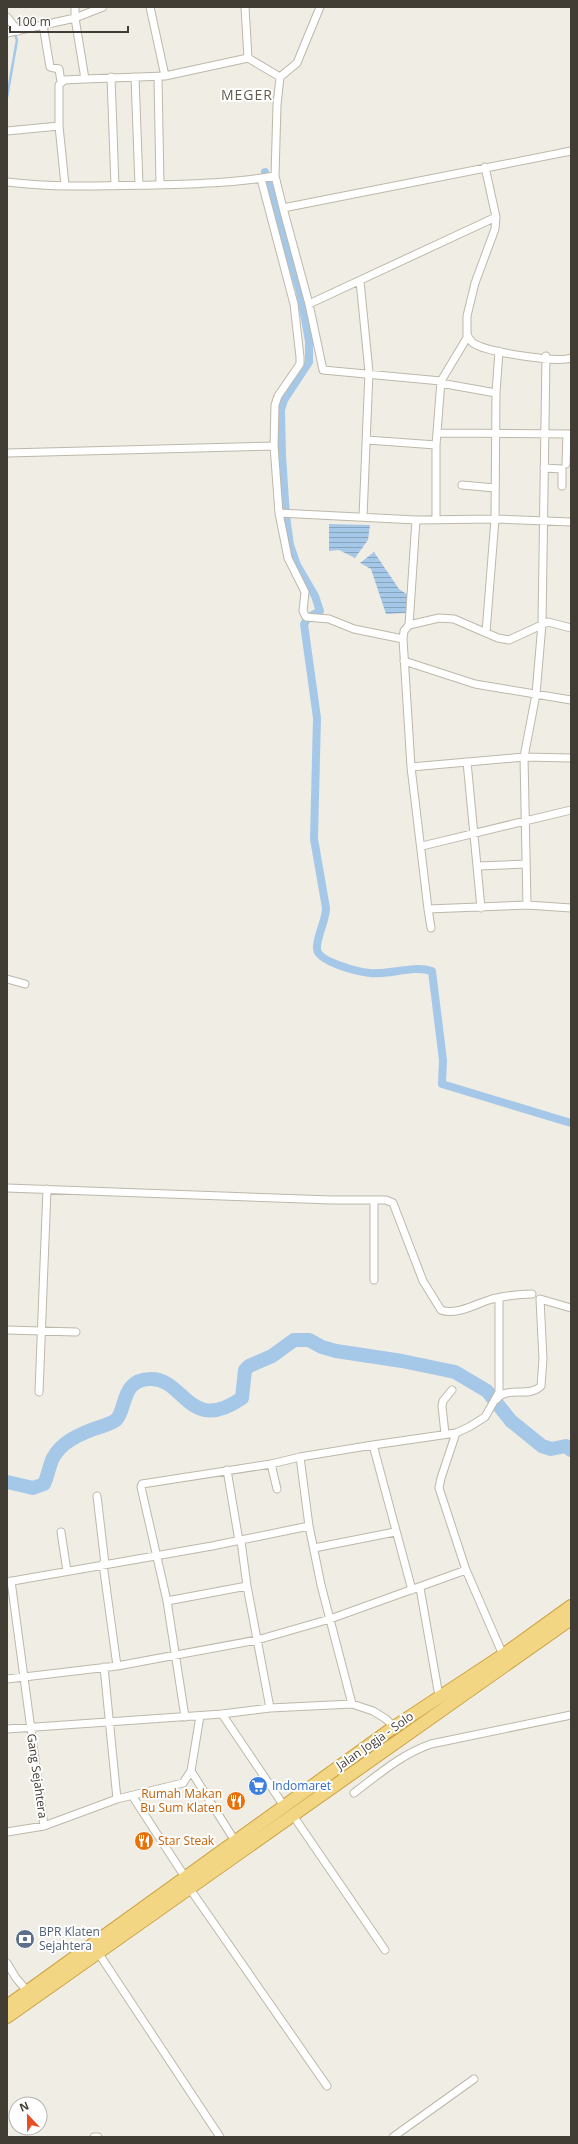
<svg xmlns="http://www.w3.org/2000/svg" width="578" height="2144" font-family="'Open Sans',sans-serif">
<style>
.water{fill:url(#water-rules)}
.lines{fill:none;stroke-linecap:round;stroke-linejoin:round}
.stream{stroke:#a5c8e8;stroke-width:2.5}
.canal{stroke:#a5c8e8;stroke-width:8}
.river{stroke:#a5c8e8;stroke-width:14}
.minor-casing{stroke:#bdb8aa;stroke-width:9}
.trunk-casing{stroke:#cda241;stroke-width:14}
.minor{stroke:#fff;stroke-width:7}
.trunk{stroke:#f2d684;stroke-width:12}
.labels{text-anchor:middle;stroke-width:4;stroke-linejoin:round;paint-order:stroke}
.street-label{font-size:12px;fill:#413d34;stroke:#fff}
.shop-label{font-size:12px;fill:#366cbe;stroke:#fff;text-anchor:start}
.food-label{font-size:12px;fill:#c56008;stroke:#fff;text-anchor:end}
.service-label{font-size:12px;fill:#4e5e75;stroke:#fff;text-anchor:start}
.quarter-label{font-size:14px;letter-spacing:1px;fill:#635b4d;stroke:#fff}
</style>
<defs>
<pattern id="water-rules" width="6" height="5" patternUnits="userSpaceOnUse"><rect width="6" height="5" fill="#a5c8e8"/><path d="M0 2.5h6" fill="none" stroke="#88a4bd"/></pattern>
</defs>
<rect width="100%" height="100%" fill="#f0ede4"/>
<path class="water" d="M329 524 370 525 368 540 355 558 339 550 329 551Z
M374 552 399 589 408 595 406 613 386 614 371 569 360 563Z"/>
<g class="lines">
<path class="stream" d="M7 97 17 40 14 32"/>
<path class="canal" d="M265 172 300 292 309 341V362L284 400 281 410 282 455 286 516 290 545 297 565 315 596 320 611 309 617 304 624 317 718 314 839 326 908C326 921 316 937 317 949 318 962 359 972 370 973 390 975 412 965 432 971L443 1060 442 1084 571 1123"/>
<path class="river" d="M7 1482 33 1488 44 1484C48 1476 49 1466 53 1458 61 1443 76 1436 91 1430 99 1427 109 1425 116 1420 127 1410 120 1379 151 1379 184 1378 189 1435 242 1398L245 1370 249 1366 272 1356 294 1340H309L322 1347 336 1351 402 1361 455 1372 487 1391 511 1421 542 1446 551 1449 566 1446 571 1450"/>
<defs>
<path id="minor" d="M103 7 75 18 85 79 165 76 248 58 280 77
M150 7 165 76
M245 7 248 58
M320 7 297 63 280 77 277 105 275 176 283 208 571 151
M7 17 18 31
M43 25 50 67 59 69 61 82
M7 33 75 18V7
M111 77 115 186
M135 77 139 185
M158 77 160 185
M59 126V85L64 80 85 79
M7 131 59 126 65 185
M485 167 496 217 495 229 475 283 467 316V336C469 338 471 341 473 343 486 352 556 363 571 358
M261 179 294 304 300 357V364L278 396 275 405 274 446 279 513
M7 182C55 188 105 186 154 185 194 184 235 183 275 176
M283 208 309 304 323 370 441 381 468 336
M360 281 369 372 363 517
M309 304 496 217
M440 383 496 393
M437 433 571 434
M367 440 436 445
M7 453 274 446
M566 464 567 434
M544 468 562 469V486
M462 485 495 488
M436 519V445L441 381
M416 520 409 625 404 631 403 639 411 767 428 909 527 905 571 908
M409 625 439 618 454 619 498 638 509 640 548 622 571 628
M486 632 495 519 496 393 499 351
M403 639 354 629 329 619 306 617 303 611 305 592 288 558 279 513 416 520 495 519 571 522
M404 661 475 684 571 700
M467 762 481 908
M411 767 524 757 571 758
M422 846 571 810
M478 866 526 864
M527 905 524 757 536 694 542 624 546 356
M428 909 431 928
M7 979 25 984
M7 1188 331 1200H386L393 1203 423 1281 441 1310C456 1316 478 1303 492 1299 505 1296 518 1294 532 1294
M374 1200V1280
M499 1298V1392
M7 1330 76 1332
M39 1392 47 1189
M497 1399C506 1386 530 1398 541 1386L543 1359 540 1299 571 1308
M456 1433 441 1478 439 1488 466 1570 503 1655
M445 1434 442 1406 443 1401 452 1390
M373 1445 412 1590
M300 1457 309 1526 321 1585 352 1704
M271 1464 277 1489
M227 1470 239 1541
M97 1496 105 1564
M61 1532 67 1571
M241 1541 247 1586 270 1708
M314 1548 395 1532
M103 1564 117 1666
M11 1581 44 1826
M7 1582 212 1546 309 1526
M420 1588 439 1696
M167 1601 247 1586
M104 1667 117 1799
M7 1679 117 1666 257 1640 330 1619 466 1570
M222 1714 284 1806
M185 1717 167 1601 141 1487 142 1484 271 1464 300 1457 373 1445 456 1433 469 1427 485 1417 498 1394
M7 1729 222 1714 270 1708 352 1704 373 1711 386 1719 394 1727
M191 1771 235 1841
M354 1793C379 1774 402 1754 431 1744L571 1715
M133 1797 185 1877
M292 1814 385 1950
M7 1832 44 1826 117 1799 183 1783 191 1771 200 1716
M190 1889 327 2086
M99 1954 220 2137
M7 1963 16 1978 28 1992
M94 2137H98
M393 2137 474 2079"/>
<path id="trunk" d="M7 2006 394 1727 503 1655 571 1606
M7 2017 571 1619"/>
</defs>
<use href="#minor" class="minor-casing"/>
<use href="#trunk" class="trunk-casing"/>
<use href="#minor" class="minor"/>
<use href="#trunk" class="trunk"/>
</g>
<defs>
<symbol id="supermarket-disc" viewBox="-11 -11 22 22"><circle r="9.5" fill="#3f7fe0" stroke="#fff"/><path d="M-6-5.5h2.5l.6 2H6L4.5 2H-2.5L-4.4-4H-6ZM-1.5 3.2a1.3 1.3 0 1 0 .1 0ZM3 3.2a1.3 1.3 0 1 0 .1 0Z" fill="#fff"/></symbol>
<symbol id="restaurant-disc" viewBox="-11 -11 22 22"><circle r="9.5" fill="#e8710a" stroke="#fff"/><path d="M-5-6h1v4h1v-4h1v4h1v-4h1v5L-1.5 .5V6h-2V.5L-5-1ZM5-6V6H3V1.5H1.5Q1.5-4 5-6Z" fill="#fff"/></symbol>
<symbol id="bank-disc" viewBox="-11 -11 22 22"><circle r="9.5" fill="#5c6f8a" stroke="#fff"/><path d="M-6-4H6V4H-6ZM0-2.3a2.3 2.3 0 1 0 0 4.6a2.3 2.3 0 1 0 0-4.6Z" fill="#fff"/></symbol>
</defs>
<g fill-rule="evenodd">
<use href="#supermarket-disc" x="247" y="1775" width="22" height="22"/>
<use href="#restaurant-disc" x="225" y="1790" width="22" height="22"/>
<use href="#restaurant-disc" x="133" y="1830" width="22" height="22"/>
<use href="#bank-disc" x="14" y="1928" width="22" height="22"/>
</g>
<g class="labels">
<g class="street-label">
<text transform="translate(375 1741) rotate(-35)" y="4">Jalan Jogja - Solo</text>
<text transform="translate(37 1776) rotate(82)" y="4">Gang Sejahtera</text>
</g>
<g class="shop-label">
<text x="272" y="1790">Indomaret</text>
</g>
<g class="food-label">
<text x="222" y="1798">Rumah Makan<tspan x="222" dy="14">Bu Sum Klaten</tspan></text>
<text x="158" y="1845" text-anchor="start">Star Steak</text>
</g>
<g class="service-label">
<text x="39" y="1936">BPR Klaten<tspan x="39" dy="14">Sejahtera</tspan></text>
</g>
<g class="quarter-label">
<text x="247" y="100">MEGER</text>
</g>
</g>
<rect width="578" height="2144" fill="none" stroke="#413d34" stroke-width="16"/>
<g transform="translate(28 2116) rotate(338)"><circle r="19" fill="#ffffff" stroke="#b3b1ae"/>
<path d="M0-3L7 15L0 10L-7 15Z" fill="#e54e26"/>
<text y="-6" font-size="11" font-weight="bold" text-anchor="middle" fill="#413d34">N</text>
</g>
<path d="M10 26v6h118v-6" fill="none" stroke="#413d34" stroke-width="2"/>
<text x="16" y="26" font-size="12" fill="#413d34" stroke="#ffffff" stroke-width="3" paint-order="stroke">100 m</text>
</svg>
